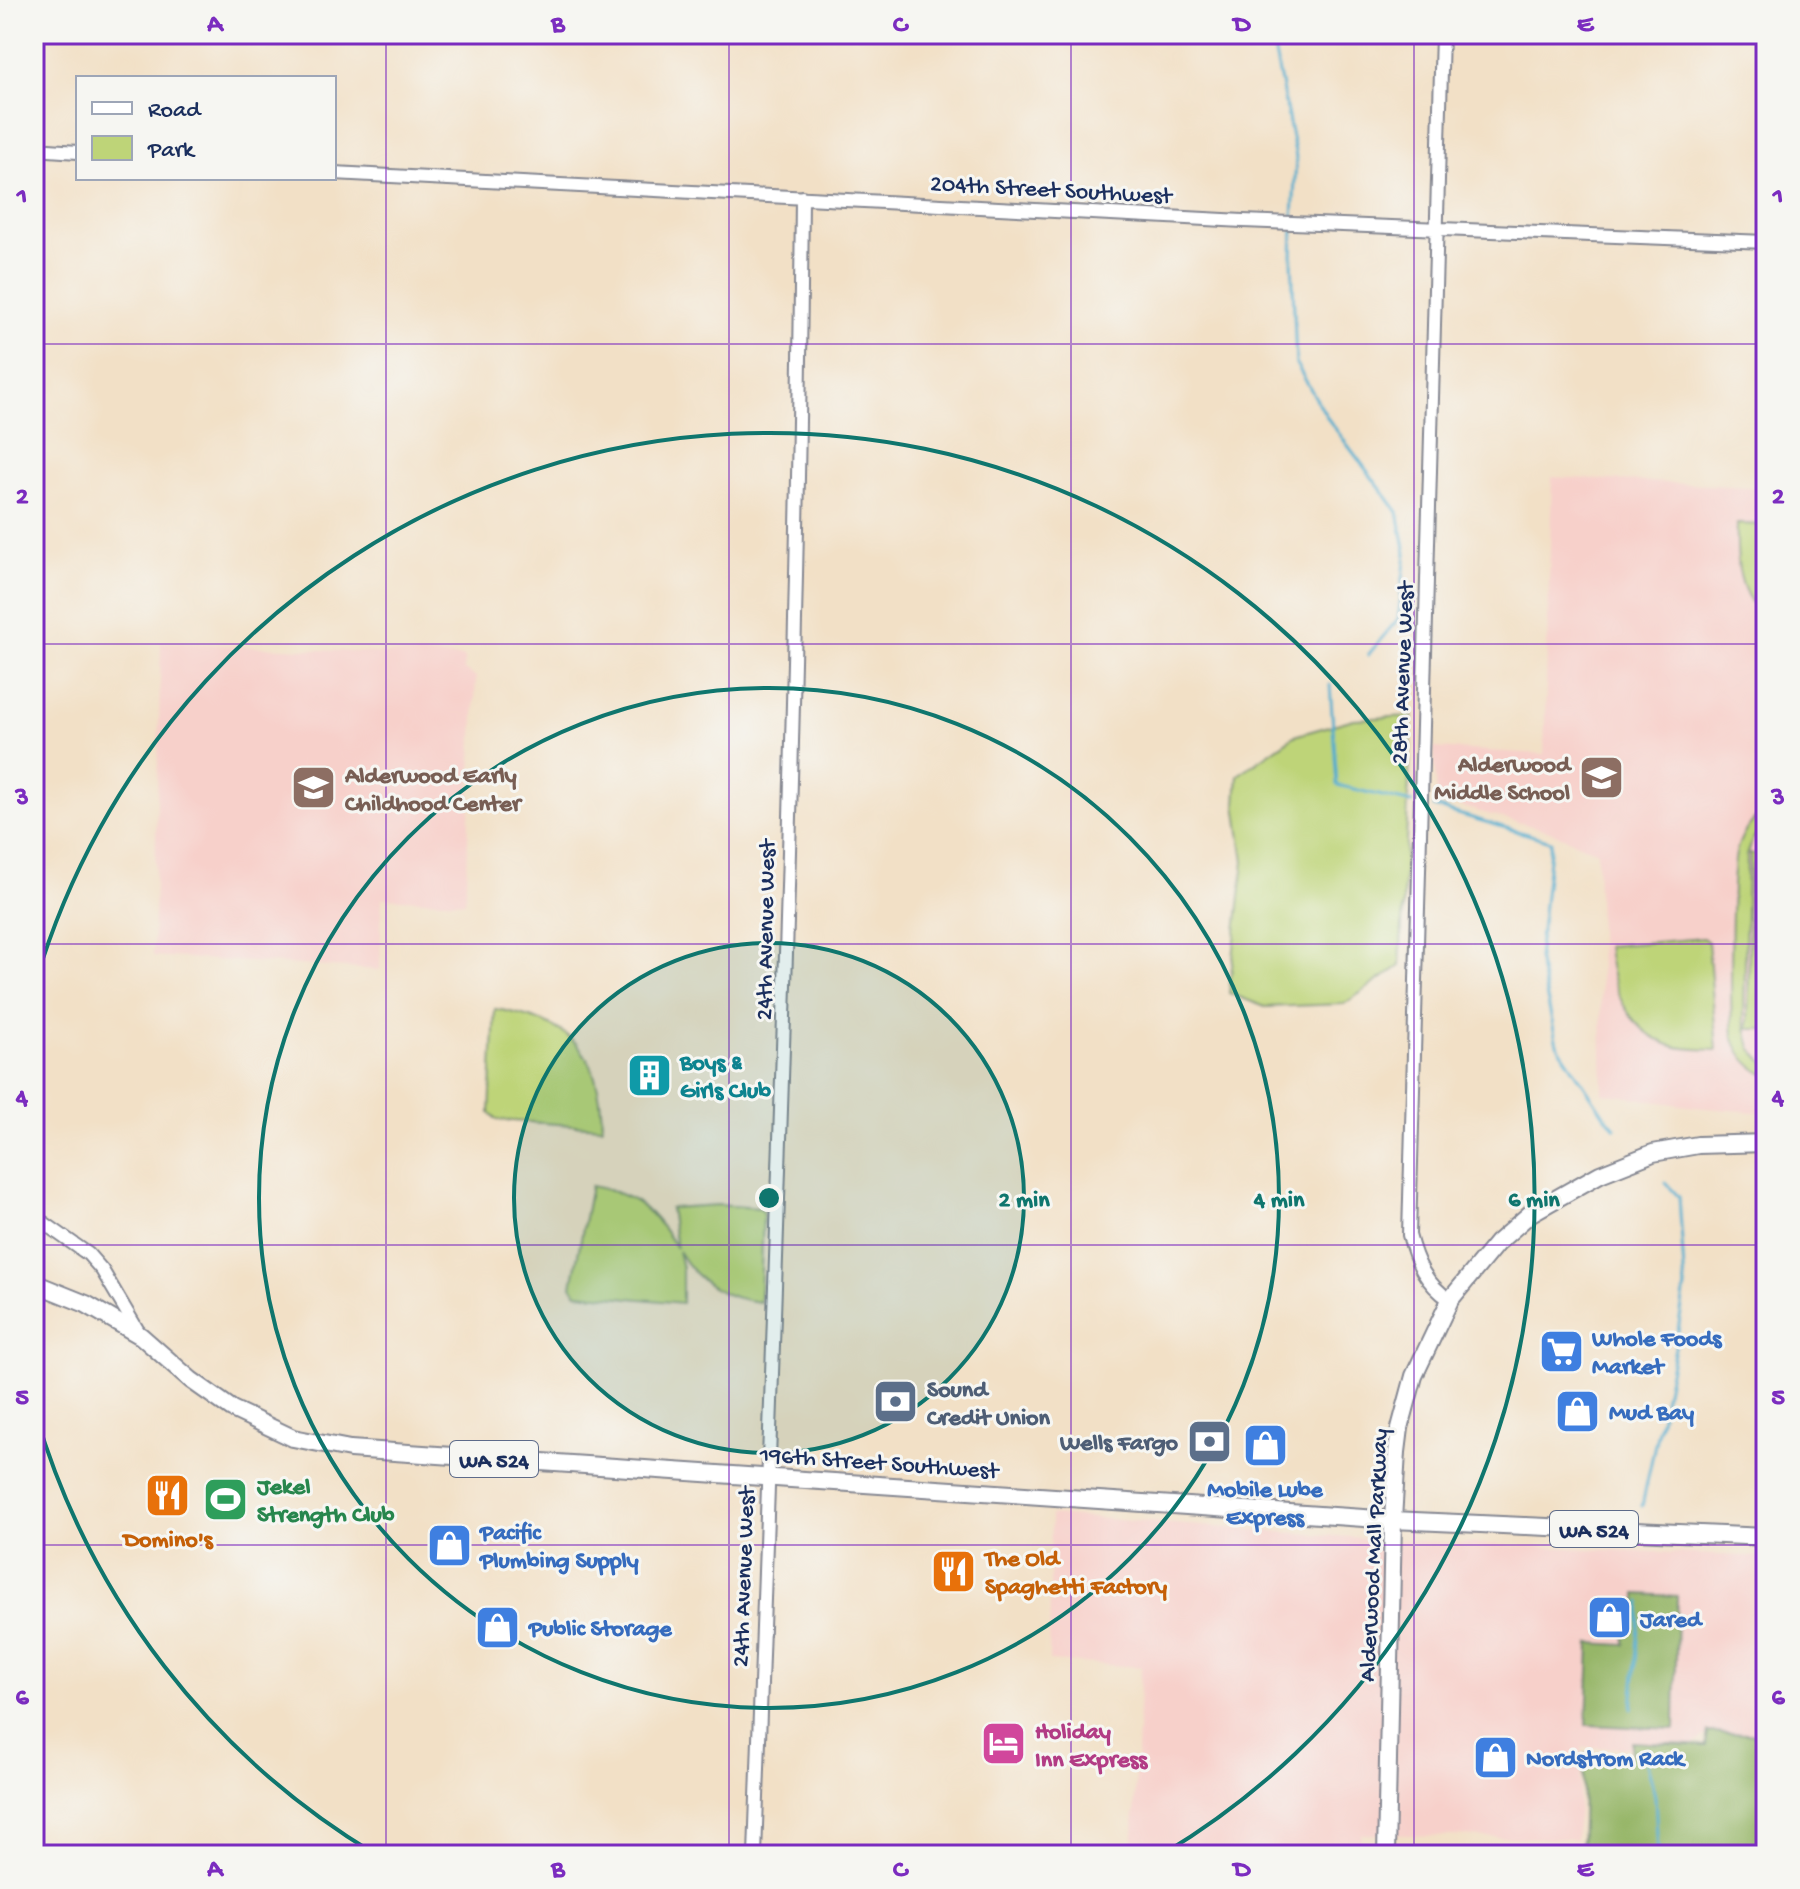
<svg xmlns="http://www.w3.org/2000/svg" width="1800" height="1889" font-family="'Gochi Hand',sans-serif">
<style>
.built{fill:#f7d0ca}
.green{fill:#bed478;stroke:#6c826b;stroke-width:2}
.forest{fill:#96b668;stroke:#587263;stroke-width:2}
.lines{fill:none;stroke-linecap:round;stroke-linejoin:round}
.stream{stroke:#4facce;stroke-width:3}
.tertiary-casing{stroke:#868892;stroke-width:16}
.primary-casing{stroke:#868892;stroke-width:20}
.tertiary{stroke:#fff;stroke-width:12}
.primary{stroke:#fff;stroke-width:16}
.grid{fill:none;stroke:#7b2cbf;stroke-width:2;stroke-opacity:0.55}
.ring{fill:none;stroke:#0f766e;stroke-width:4}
.labels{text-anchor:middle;stroke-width:6;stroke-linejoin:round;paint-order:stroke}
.shield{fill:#f6f6f2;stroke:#5d6b8a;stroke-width:2}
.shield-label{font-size:22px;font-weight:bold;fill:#1b2f5e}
.street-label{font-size:24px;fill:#1b2f5e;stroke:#f6f6f2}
.education-label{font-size:24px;font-weight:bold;fill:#785e54;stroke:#f6f6f2;text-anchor:end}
.culture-label{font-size:24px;font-weight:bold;fill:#0d838f;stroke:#f6f6f2;text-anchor:start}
.shop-label{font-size:24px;font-weight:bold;fill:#366cbe;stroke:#f6f6f2;text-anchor:start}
.service-label{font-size:24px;font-weight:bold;fill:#4e5e75;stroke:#f6f6f2;text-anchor:start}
.leisure-label{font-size:24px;font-weight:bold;fill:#27864d;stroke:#f6f6f2;text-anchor:start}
.food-label{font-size:24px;font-weight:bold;fill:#c56008;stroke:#f6f6f2}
.hotel-label{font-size:24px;font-weight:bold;fill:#b23c85;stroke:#f6f6f2;text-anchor:start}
.centre{fill:#0f766e;stroke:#f6f6f2;stroke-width:4}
.ring-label{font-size:24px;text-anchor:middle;font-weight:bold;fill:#0f766e;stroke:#f6f6f2;stroke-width:6;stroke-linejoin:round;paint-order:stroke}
.neatline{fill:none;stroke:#7b2cbf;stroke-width:3}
.grid-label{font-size:26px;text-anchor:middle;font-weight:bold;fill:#7b2cbf}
</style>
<rect width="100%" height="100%" fill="#f6f6f2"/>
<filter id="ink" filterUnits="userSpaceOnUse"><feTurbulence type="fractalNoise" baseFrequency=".0125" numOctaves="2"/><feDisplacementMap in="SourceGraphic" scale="16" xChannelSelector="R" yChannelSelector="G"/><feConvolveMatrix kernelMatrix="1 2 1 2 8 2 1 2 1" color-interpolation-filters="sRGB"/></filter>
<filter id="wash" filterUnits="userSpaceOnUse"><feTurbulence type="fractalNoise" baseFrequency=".006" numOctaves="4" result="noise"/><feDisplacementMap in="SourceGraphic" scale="32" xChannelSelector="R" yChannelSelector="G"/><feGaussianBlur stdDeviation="1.8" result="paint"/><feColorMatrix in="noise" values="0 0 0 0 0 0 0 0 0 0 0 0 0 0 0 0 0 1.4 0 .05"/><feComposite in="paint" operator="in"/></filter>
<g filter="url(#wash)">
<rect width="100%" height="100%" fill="#f2e0c6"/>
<path class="built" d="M1552 477 1766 488V1113L1694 1107 1603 1093 1597 852 1550 831 1437 800 1434 748 1544 754Z
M161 642 465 657 464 670 476 677 465 902 382 898 380 970 153 956Z
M1051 1515 1392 1540 1766 1557 1765 1736 1709 1734 1686 1749 1583 1747 1576 1839 1361 1834 1359 1855H1132L1141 1667 1049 1661Z"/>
<path class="green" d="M1737 524 1766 525V619C1737 594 1736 561 1737 524Z
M1412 716 1400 966 1344 1004 1265 1007 1229 993 1244 861 1236 804 1238 775 1294 736 1354 719Z
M1766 810V823L1753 839 1747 856 1744 1020 1751 1048 1766 1064V1075C1751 1068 1740 1056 1734 1039 1729 1022 1731 867 1737 849 1742 833 1753 819 1766 810Z
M1750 854H1766V1029H1748Z
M1703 938 1708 942 1717 1050C1701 1049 1682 1050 1667 1044 1626 1027 1611 986 1607 946Z
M495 1009C569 1021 601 1049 602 1127L497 1120 490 1113Z
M591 1186C636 1194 653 1211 676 1248L670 1208 718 1205 759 1208 763 1212 760 1302C722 1298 697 1283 678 1251L682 1268V1303L577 1293 572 1286Z"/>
<path class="forest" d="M1637 1594 1677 1596 1675 1729 1587 1725 1590 1643 1625 1645 1626 1602H1637Z
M1708 1732 1766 1735V1855H1581L1584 1754 1631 1756 1632 1742 1706 1746Z"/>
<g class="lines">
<path class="stream" d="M1271 34 1296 157 1293 219
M1293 227 1292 259 1296 364 1328 419 1398 512 1406 553 1398 619 1368 655
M1330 685 1337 785 1412 803
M1434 807 1551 841 1538 958 1557 1044 1604 1115 1616 1128
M1642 1506 1676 1343 1685 1287 1679 1197 1666 1183
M1632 1709 1641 1602
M1647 1763 1655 1796 1658 1855"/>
</g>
</g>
<g filter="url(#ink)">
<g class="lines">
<defs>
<path id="tertiary" d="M1442 34 1409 1235C1416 1262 1425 1283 1450 1300
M34 149 78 152
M334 173 1243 221 1766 242
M34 1216 88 1254 102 1270 141 1336
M755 1855C774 1303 797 750 802 197"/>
<path id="primary" d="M34 1283 86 1304 141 1336 191 1380 232 1409 293 1438 350 1449 1393 1520 1766 1537
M1386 1855 1393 1520 1397 1452 1400 1428 1414 1376 1450 1300 1497 1243 1531 1213 1600 1174 1653 1153 1698 1145 1766 1143"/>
</defs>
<use href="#tertiary" class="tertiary-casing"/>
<use href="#primary" class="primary-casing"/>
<use href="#tertiary" class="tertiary"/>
<use href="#primary" class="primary"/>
</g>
</g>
<path class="grid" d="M386 34V1855M729 34V1855M1071 34V1855M1414 34V1855M34 344H1766M34 644H1766M34 944H1766M34 1245H1766M34 1545H1766"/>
<circle cx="769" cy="1198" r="255" fill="#0f766e" fill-opacity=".12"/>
<g class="ring">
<circle cx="769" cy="1198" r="255"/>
<circle cx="769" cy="1198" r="510"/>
<path d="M375 1854A765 765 0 0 1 36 1415M36 981A765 765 0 1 1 1163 1854"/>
</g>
<defs>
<symbol id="school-square" viewBox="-11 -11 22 22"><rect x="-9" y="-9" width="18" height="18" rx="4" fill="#8d6e63" stroke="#f6f6f2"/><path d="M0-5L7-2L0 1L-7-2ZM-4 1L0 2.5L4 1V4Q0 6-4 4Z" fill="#fff"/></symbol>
<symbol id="building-square" viewBox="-11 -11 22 22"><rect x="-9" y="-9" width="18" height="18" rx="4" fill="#0f9aa8" stroke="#f6f6f2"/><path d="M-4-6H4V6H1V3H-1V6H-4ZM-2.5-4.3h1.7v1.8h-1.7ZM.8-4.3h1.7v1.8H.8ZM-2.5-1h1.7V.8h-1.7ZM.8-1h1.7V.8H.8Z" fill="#fff"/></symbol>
<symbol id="supermarket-square" viewBox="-11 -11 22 22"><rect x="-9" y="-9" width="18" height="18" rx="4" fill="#3f7fe0" stroke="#f6f6f2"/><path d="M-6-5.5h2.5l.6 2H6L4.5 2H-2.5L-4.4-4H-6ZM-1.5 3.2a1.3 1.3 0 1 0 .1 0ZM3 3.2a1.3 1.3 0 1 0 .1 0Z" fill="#fff"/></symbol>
<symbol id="bank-square" viewBox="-11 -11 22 22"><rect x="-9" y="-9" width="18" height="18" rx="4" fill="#5c6f8a" stroke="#f6f6f2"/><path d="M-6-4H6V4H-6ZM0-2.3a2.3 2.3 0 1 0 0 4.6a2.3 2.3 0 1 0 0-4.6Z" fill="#fff"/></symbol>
<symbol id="shop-square" viewBox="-11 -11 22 22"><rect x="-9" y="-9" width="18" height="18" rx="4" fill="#3f7fe0" stroke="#f6f6f2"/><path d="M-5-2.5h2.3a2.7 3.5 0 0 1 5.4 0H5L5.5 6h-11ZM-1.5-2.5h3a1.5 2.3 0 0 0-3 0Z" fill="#fff"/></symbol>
<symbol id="restaurant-square" viewBox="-11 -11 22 22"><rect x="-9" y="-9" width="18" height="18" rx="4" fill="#e8710a" stroke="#f6f6f2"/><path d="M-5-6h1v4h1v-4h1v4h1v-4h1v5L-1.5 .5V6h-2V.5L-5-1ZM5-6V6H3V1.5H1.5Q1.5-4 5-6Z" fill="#fff"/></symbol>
<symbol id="stadium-square" viewBox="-11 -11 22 22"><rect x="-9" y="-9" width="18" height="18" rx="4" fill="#2e9e5b" stroke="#f6f6f2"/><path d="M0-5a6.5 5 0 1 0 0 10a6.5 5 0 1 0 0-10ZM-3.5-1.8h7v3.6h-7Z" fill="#fff"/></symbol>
<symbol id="hotel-square" viewBox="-11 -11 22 22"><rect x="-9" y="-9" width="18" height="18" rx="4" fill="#d1479c" stroke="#f6f6f2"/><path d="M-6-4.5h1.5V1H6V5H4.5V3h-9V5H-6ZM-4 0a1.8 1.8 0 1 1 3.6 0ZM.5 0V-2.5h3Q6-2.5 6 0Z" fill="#fff"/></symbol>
</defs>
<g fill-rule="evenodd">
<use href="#school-square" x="1576" y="752" width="51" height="51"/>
<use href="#school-square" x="288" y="762" width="51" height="51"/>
<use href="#building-square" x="624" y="1050" width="51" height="51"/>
<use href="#supermarket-square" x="1536" y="1326" width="51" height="51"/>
<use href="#bank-square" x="870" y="1376" width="51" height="51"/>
<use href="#shop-square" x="1552" y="1386" width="51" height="51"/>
<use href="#bank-square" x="1184" y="1416" width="51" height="51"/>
<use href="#shop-square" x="1240" y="1420" width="51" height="51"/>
<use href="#restaurant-square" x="142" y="1470" width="51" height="51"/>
<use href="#stadium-square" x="200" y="1474" width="51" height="51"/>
<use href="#shop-square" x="424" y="1520" width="51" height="51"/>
<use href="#restaurant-square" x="928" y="1546" width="51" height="51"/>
<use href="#shop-square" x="1584" y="1592" width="51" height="51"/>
<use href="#shop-square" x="472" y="1602" width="51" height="51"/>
<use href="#hotel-square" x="978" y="1718" width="51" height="51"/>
<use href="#shop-square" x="1470" y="1732" width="51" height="51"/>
</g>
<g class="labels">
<g class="shield">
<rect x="450" y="1441" width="88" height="36" rx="6"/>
<rect x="1550" y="1511" width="88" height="36" rx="6"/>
</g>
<g class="shield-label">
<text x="494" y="1467">WA 524</text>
<text x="1594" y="1537">WA 524</text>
</g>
<g class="street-label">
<text transform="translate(1051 188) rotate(3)" y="8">204th Street Southwest</text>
<text transform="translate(1401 673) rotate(-88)" y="8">28th Avenue West</text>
<text transform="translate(764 930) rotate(-89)" y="8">24th Avenue West</text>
<text transform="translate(879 1461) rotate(4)" y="8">196th Street Southwest</text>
<text transform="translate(1372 1555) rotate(-87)" y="8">Alderwood Mall Parkway</text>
<text transform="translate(742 1577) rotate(-88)" y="8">24th Avenue West</text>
</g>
<g class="education-label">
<text x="1570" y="771">Alderwood<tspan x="1570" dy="28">Middle School</tspan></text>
<text x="345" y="782" text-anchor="start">Alderwood Early<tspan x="345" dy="28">Childhood Center</tspan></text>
</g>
<g class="culture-label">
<text x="680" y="1069">Boys &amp;<tspan x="680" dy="28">Girls Club</tspan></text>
</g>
<g class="shop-label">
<text x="1592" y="1345">Whole Foods<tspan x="1592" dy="28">Market</tspan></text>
<text x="1609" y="1419">Mud Bay</text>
<text x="1265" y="1496" text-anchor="middle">Mobile Lube<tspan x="1265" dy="28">Express</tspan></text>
<text x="480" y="1539">Pacific<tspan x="480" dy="28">Plumbing Supply</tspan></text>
<text x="1640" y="1626">Jared</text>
<text x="529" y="1635">Public Storage</text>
<text x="1526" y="1765">Nordstrom Rack</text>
</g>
<g class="service-label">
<text x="927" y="1396">Sound<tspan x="927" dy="28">Credit Union</tspan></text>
<text x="1178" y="1449" text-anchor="end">Wells Fargo</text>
</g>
<g class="leisure-label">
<text x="257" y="1493">Jekel<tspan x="257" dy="28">Strength Club</tspan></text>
</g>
<g class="food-label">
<text x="168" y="1546">Domino's</text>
<text x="985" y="1565" text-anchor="start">The Old<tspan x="985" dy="28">Spaghetti Factory</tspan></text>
</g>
<g class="hotel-label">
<text x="1035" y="1738">Holiday<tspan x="1035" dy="28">Inn Express</tspan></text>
</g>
</g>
<circle cx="769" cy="1198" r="12" class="centre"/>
<g class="ring-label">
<text x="1024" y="1206">2 min</text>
<text x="1279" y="1206">4 min</text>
<text x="1534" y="1206">6 min</text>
</g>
<rect width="1800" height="1889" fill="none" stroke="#f6f6f2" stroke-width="88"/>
<rect x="76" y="76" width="260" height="104" fill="#f6f6f2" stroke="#9ea6b7" stroke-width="2"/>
<rect x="92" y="102" width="40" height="12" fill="#ffffff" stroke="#9ea6b7" stroke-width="2"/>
<text x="148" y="116" font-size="24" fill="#1b2f5e">Road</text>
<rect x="92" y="136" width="40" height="24" fill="#bed478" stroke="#9ea6b7" stroke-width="2"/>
<text x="148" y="156" font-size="24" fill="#1b2f5e">Park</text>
<rect x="44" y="44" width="1712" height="1801" class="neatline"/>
<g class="grid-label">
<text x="215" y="31">A</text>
<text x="558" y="31">B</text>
<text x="900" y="31">C</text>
<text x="1242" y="31">D</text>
<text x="1585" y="31">E</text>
<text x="22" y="203">1</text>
<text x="1778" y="203">1</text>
<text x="22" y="503">2</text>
<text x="1778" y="503">2</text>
<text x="22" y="804">3</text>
<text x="1778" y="804">3</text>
<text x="22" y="1104">4</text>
<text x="1778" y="1104">4</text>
<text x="22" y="1404">5</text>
<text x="1778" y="1404">5</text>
<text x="22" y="1704">6</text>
<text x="1778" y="1704">6</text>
<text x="215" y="1876">A</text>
<text x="558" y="1876">B</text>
<text x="900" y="1876">C</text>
<text x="1242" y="1876">D</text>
<text x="1585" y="1876">E</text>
</g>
</svg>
